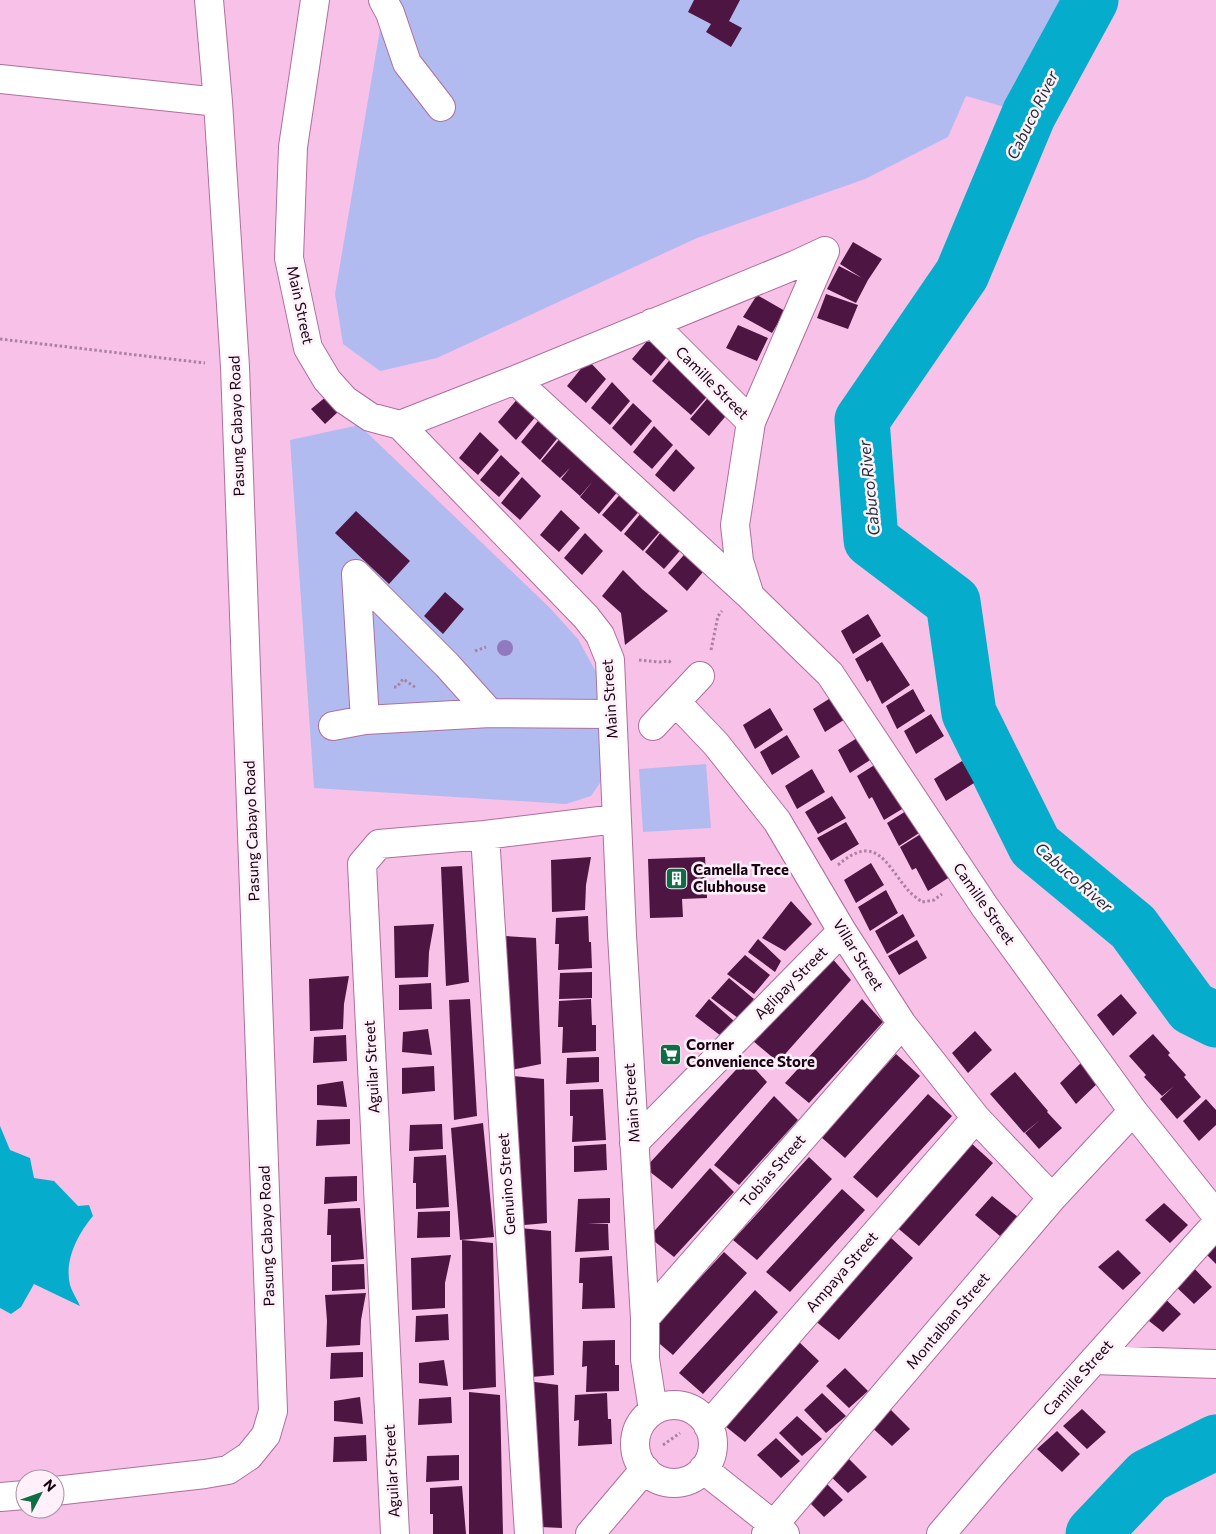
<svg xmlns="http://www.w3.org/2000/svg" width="1216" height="1534" font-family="Commissioner,sans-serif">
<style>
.green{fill:#b2bbf0}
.water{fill:#05accb}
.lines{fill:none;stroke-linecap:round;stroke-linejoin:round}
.river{stroke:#05accb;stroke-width:55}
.building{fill:#4d1642}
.minor-casing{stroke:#ae6f9d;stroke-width:30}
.path{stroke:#ac81a0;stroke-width:3;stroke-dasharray:2.5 2.5;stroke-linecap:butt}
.minor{stroke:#fff;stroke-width:28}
.tree{fill:#9179bf}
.labels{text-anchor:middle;stroke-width:5;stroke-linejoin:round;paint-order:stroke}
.street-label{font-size:15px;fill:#180313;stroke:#fff0fa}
.poi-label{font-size:15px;font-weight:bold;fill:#180313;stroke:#fff0fa;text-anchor:start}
.water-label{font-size:16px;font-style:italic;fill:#192f35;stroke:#fff0fa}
</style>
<rect width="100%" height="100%" fill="#f8c1e8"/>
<path class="green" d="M385 0H1091L1029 114 966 96 948 137 865 179 697 238 437 358 380 371 343 344 335 294Z
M359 425 549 607 578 639 596 672 602 780 591 796 566 804 314 788 290 440Z
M706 764 711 828 643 832 639 769Z"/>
<path class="water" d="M0 1126 10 1150 30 1158 34 1178 54 1181 78 1206 89 1205 93 1216C78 1234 64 1260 70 1285 72 1292 77 1299 80 1306L34 1284 21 1307 11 1314 0 1308Z"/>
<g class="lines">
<path class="river" d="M1091 0 1029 114 962 274 862 420 871 540 953 602 969 713 1035 846 1133 927 1192 1008 1216 1020
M1093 1534 1148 1476 1216 1442"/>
</g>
<path class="building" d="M694 0H740L729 21 742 28 731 47 706 32 711 24 688 12Z
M853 242 882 259 868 280 856 303 827 289 839 266 862 278 840 264Z
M826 294 858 305 848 329 817 318Z
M757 295 785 311 772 333 743 317Z
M738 325 768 338 757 361 726 348Z
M653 334 671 352 651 376 632 359Z
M673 356 712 391 691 415 652 381Z
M588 360 606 379 586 403 567 386Z
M612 382 630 401 610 425 591 408Z
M712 393 730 411 709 436 690 419Z
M327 396 339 411 325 424 311 409Z
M519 397 537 415 516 440 498 422Z
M633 403 652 421 631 446 612 428Z
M542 416 560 435 540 460 521 442Z
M654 426 673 445 652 469 633 452Z
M480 432 499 450 478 475 459 458Z
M562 436 619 490 599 514 580 497 593 481 580 496 561 479 570 468 560 478 541 461Z
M676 449 695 468 674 492 655 475Z
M501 455 520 473 499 497 480 480Z
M522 477 541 496 520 520 501 503Z
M624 490 642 508 621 532 602 515Z
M645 508 664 527 643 551 624 534Z
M561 510 580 528 559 552 540 535Z
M356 511 410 561 389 584 335 533Z
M666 526 685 545 664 569 645 552Z
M585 533 603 551 582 575 564 558Z
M690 548 708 566 687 591 668 573Z
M623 570 642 589 668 611 625 645 621 613 602 596Z
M445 592 464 609 443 634 424 616Z
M868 614 881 636 853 654 841 631Z
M882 642 910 685 882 704 870 680 867 682 855 659Z
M913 689 925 711 897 729 886 706Z
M840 692 853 714 825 732 813 709Z
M770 708 783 730 755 749 743 725Z
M931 714 944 736 916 754 904 731Z
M865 733 878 755 850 773 838 750Z
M787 735 800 757 772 775 760 752Z
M884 759 912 803 884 820 872 797 869 799 857 776Z
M962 761 974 783 946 801 934 779Z
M812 769 825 792 797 809 785 786Z
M832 796 846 818 818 834 805 812Z
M914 806 927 828 899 846 887 823Z
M846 822 859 844 831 861 817 838Z
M927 830 956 873 928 891 916 868 912 870 900 847Z
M591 857 586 885 585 910 552 912 551 860Z
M705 857 707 898 682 899 683 917 650 918 648 859Z
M871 863 884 885 856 903 844 880Z
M462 866 469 982 446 986 441 867Z
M886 890 898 913 870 931 858 907Z
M791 901 812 924 785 951 762 938Z
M903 914 915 936 887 954 875 931Z
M588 916 589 942H591L592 968 558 970 559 944H555L556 918Z
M434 924 429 952 428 977 395 978 394 926Z
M505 936 536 938 541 1064 511 1070Z
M758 939 781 961 775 972 748 952Z
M917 940 927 958 899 975 888 956Z
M745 955 770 975 754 994 727 974Z
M831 957 851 980 778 1062 753 1041Z
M592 972V998L559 999 560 973Z
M349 976 344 1004 343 1029 310 1031 309 979Z
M729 978 754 999 738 1018 711 998Z
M431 983 432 1009 399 1010V985Z
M1121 994 1137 1013 1113 1036 1097 1015Z
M470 999 477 1116 454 1120 449 1000Z
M591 999 592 1025H596V1051L562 1053 563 1027H558L559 1001Z
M709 999 734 1021 721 1036 695 1016Z
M862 999 883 1022 809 1103 785 1083Z
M428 1029 432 1055 402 1052 403 1032Z
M975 1031 992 1050 968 1073 952 1053Z
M1153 1034 1170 1053 1168 1055 1186 1075 1184 1077 1201 1097 1177 1119 1160 1099 1174 1086 1162 1096 1144 1077 1146 1075 1129 1056Z
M346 1035 347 1061 313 1063 314 1037Z
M896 1054 920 1076 845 1158 821 1137Z
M599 1057V1082L566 1084 567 1058Z
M746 1059 767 1082 672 1189 645 1168Z
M1083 1061 1100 1081 1076 1104 1060 1083Z
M434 1066 435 1091 402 1094V1068Z
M1015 1072 1048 1111 1047 1112 1062 1128 1039 1149 1025 1133 1040 1120 1024 1133 990 1094Z
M513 1076 544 1079 547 1223 513 1226Z
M343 1081 347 1107 317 1105V1085Z
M603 1089 606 1140 572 1142 573 1116H570V1090Z
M928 1094 952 1116 877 1198 853 1177Z
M774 1096 798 1120 739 1185 714 1165Z
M1206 1099 1216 1110V1125L1199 1141 1183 1121Z
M350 1119V1144L316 1146 317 1120Z
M483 1123 494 1237 460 1240 451 1128Z
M442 1124 443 1149 409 1151 410 1125Z
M970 1142 993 1163 919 1246 894 1225Z
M606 1144 607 1170 574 1172V1146Z
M446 1155 449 1207 416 1209V1183H413L414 1157Z
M809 1157 832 1179 757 1260 733 1240Z
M710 1168 734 1192 674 1257 649 1237Z
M357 1176V1201L324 1204 325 1177Z
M842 1189 865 1210 790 1292 766 1272Z
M992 1196 1018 1217 1000 1236 975 1215Z
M610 1198V1223L587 1224H608L609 1250 575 1252 578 1199Z
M1164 1203 1188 1225 1170 1243 1145 1220Z
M360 1208 364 1259 331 1262V1235H327L328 1209Z
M450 1211V1237L417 1238 418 1212Z
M520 1228 551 1231 554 1375 520 1378Z
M1216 1235V1264L1200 1248Z
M890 1237 913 1258 839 1340 814 1320Z
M462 1240 493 1243 496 1387 463 1390Z
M1118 1250 1141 1273 1123 1290 1098 1267Z
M724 1252 747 1273 673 1355 648 1334Z
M451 1255 445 1283V1308L412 1310 411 1258Z
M612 1256 615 1308 582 1309 583 1283H579L580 1258Z
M364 1264 365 1289 332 1291V1265Z
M1190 1264 1212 1287 1194 1304 1170 1281Z
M755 1290 778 1312 703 1394 679 1373Z
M1158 1292 1181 1314 1163 1332 1149 1321Z
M366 1293 361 1320 360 1345 326 1347 327 1321 325 1295Z
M448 1314 449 1340 415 1342 416 1316Z
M796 1339 819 1361 745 1442 720 1422Z
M615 1340V1365H619V1391L586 1392 587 1366 582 1367 583 1341Z
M363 1352V1377L330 1379 331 1353Z
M444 1360 448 1386 419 1383V1363Z
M845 1368 868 1391 849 1408 826 1386Z
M527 1381 558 1385 562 1528 541 1527Z
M469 1392 500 1395 503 1534H469Z
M607 1393 608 1419H611L612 1444 578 1446 579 1420 574 1421 575 1395Z
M822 1393 846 1416 826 1433 804 1410Z
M360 1397 363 1424 334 1421V1401Z
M451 1397 452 1423 418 1425 419 1399Z
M887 1406 910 1429 892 1446 867 1423Z
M1082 1409 1106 1432 1087 1449 1063 1426Z
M797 1416 822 1439 802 1456 779 1433Z
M1057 1431 1080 1454 1062 1472 1037 1449Z
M366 1435 367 1461 333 1462 334 1437Z
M776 1438 800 1461 781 1478 757 1455Z
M843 1453 867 1477 848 1493 824 1470Z
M459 1455V1480L426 1482 427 1456Z
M819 1476 843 1500 824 1517 801 1494Z
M462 1486 466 1534H433V1514H430V1488Z"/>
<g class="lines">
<defs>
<path id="minor" d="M315 0 293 147 289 258 308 348 327 380 345 400 370 417 400 425 586 617 600 635 610 660 622 935 645 1318V1359L653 1410
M383 0 390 13 407 63 441 107
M0 79 218 102
M652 323 751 422
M515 380 750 596 830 674 985 907 1133 1111 1216 1215
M400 425 515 380 795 265 825 251 751 422 735 525 739 561 750 596
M676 702 716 744 777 821 842 931 902 1024 976 1118 1052 1198
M365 720 356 574 447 665 490 713
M333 726 365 720 490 713 612 714
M653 726 700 676
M485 835 529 1534
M634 1143 842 931
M645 1318 902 1024
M1094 1360 1216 1364
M635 1444a39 39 0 1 1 78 0a39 39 0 1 1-78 0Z
M708 1426 976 1118
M703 1469 785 1534
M55 1491 205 1474 228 1470 249 1456 266 1435 273 1411 235 367 218 102 209 0
M0 1497 25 1495
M395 1534 362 864 379 844 485 835 616 819
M590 1534 645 1469
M766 1534 1052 1198 1133 1111
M941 1534 1000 1465 1216 1224"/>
</defs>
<use href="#minor" class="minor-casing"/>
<path class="path" d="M0 339 205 363
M711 650 718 616 722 611
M475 651 486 647
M639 660 660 662 669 661 671 663
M394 687H397L403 679 415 687
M838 865C875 833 885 862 907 889 911 894 917 898 922 902L934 900 942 894
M663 1445 680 1433"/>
<use href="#minor" class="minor"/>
</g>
<circle class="tree" cx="505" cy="648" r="8"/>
<defs>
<symbol id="building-square" viewBox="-11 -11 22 22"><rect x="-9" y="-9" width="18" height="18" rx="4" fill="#0d6d43" stroke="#fff0fa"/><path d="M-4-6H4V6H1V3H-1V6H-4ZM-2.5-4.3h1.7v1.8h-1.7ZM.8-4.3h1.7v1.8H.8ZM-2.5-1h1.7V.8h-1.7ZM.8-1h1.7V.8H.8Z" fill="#fff"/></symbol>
<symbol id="supermarket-square" viewBox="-11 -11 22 22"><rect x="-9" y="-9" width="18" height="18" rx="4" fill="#0d6d43" stroke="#fff0fa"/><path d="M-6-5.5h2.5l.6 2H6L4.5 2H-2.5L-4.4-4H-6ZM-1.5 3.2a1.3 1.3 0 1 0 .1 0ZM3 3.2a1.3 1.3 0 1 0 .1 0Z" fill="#fff"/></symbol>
</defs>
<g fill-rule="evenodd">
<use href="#building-square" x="664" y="866" width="25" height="25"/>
<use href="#supermarket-square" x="658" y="1042" width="25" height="25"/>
</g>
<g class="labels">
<g class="street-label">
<text transform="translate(300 305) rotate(78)" y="5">Main Street</text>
<text transform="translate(712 383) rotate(45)" y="5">Camille Street</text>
<text transform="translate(237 426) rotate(-92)" y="5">Pasung Cabayo Road</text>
<text transform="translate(610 699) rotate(-94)" y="5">Main Street</text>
<text transform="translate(252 831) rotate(-92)" y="5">Pasung Cabayo Road</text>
<text transform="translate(984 904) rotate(55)" y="5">Camille Street</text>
<text transform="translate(858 955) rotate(58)" y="5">Villar Street</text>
<text transform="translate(791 983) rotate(-45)" y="5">Aglipay Street</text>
<text transform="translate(372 1067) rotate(-93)" y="5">Aguilar Street</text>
<text transform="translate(632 1103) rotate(-94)" y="5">Main Street</text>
<text transform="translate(773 1171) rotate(-49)" y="5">Tobias Street</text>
<text transform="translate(507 1184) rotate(-94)" y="5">Genuino Street</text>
<text transform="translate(267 1236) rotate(-92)" y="5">Pasung Cabayo Road</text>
<text transform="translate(842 1272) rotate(-49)" y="5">Ampaya Street</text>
<text transform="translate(948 1321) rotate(-50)" y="5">Montalban Street</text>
<text transform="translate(1078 1378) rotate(-48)" y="5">Camille Street</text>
<text transform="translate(392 1471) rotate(-93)" y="5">Aguilar Street</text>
</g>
<g class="poi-label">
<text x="693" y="875">Camella Trece<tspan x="693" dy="17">Clubhouse</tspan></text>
<text x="686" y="1050">Corner<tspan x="686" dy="17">Convenience Store</tspan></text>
</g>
<g class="water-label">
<text transform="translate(1032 115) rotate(-64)" y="6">Cabuco River</text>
<text transform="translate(869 488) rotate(-96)" y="6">Cabuco River</text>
<text transform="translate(1074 877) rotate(41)" y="6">Cabuco River</text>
</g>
</g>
<g transform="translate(40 1494) rotate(49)"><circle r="24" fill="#fff0fa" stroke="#a3919e"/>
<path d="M0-4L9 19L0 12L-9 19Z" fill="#0d6d43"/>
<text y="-8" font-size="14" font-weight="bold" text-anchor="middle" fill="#180313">N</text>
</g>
</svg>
